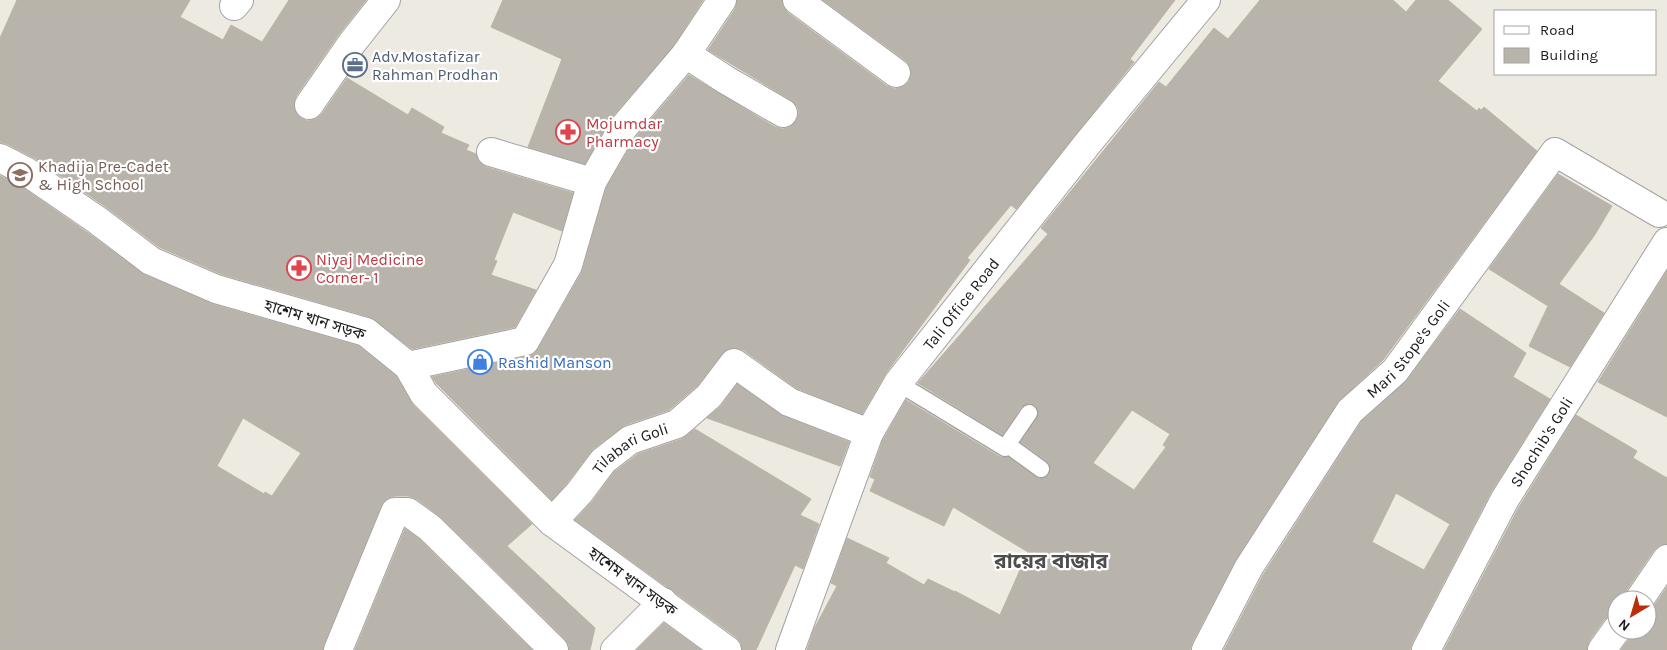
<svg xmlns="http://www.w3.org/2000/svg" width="1667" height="650" font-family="Karla,'Noto Sans Bengali',sans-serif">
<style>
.building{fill:#b8b3ab;stroke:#bcb4a5;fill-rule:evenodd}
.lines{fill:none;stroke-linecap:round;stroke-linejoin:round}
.service-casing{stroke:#a2a2a2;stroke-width:19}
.minor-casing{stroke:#a2a2a2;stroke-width:30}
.tertiary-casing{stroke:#a2a2a2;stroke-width:30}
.service{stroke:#fff;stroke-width:16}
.minor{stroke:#fff;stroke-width:28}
.tertiary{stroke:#fff;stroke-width:28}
.labels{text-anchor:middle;stroke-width:4.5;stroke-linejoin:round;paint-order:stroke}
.service-label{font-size:16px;fill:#4e5e75;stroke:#fff;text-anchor:start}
.health-label{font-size:16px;fill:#be3a42;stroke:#fff;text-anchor:start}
.education-label{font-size:16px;fill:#785e54;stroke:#fff;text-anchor:start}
.street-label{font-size:16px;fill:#1b1b1b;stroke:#fff}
.shop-label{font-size:16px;fill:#366cbe;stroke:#fff;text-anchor:start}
.district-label{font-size:21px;font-weight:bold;fill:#4e4e4e;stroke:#fff}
</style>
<rect width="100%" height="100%" fill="#eceae1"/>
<path class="building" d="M17 0H190L180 17 223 40 231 25 262 42 289 0H366L339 34 296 96 294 103 295 111 301 118 308 121 316 119 322 114 347 78 408 115 412 108 444 127 441 133 469 145 466 150 476 154 479 162 486 167 573 193 562 231 513 212 494 260 497 261 491 275 536 290 515 327 412 349 370 317 221 274 159 247 106 207 36 159 7 144 0 142V38Z
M503 0H703L674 45 611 118 585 164 528 147 562 59 491 27Z
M737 0H782L783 7 788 13 887 86 895 89 903 87 909 82 911 75 910 67 906 61 823 0H1175L1130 59 1134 62 1016 209 1011 205 967 258 970 260 886 373 862 414 796 388 743 350 736 348 728 349 722 354 698 385 669 410 625 425 593 449 567 483 552 500 437 384 432 377 528 356 534 354 538 349 582 272 606 188 636 137 689 75 775 127 783 129 790 127 796 121 799 113 797 106 791 100 708 50 735 9Z
M1260 0H1393L1406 12 1416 0H1448L1482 29 1438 81 1477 111 1479 108 1481 110 1484 107 1537 151 1383 360 1337 403 1236 559 1192 643 1190 650H807L814 629 837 586 831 583 847 538 889 558 886 563 924 585 928 579 955 592V591L1000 615 1028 552 953 507 944 526 870 491 875 479 870 477 883 440 906 400 1000 457H1008L1036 477 1040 479 1049 475 1051 470 1047 461 1021 442 1037 418 1039 413 1035 405 1029 403 1021 407 1002 435 918 383 1048 234 1041 228 1159 82 1166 87 1214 28 1228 39ZM1132 410 1170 434 1163 445 1166 447 1134 490 1093 463Z
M1558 174 1612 206 1594 236 1559 284 1604 313 1570 367 1529 346 1548 306 1489 269Z
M0 176 19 185 88 233 145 275 212 304 359 346 396 376 413 405 532 524 507 546 595 628 590 650H569V645L565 639 441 517 417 499 408 496H395L387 499 381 506 324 644 323 650H0ZM243 418 301 453 272 496 265 492 264 494 217 466Z
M1667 271V417L1598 382Z
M1460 309 1526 353 1513 377 1550 399 1491 492 1412 643 1410 650H1224L1263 575 1362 421 1407 380ZM1396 493 1450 524 1424 570 1372 542Z
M737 384 783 416 849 442 840 466 707 418 721 406Z
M1576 415 1637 451 1633 458 1667 478V544L1660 545 1654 550 1626 591 1624 600H1617V614L1610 615 1604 620 1589 641 1587 650H1444L1519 507Z
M695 429 811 499 800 515 819 524 803 569 795 565 756 650H742L741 643 736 637 575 520 592 502 614 472 638 454 682 439Z
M405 529 420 540 532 650H355Z
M1667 587V650H1621L1630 638 1633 630H1647V613L1652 609Z
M664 623 701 650H637Z"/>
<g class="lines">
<defs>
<path id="service" d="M898 383 1005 448 1029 413
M1008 445 1041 469"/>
<g id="minor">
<path d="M797 0 896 73"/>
<path d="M234 6 239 0"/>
<path d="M686 54 726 80 783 113"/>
<path d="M309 105 352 43 386 0"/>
<path d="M491 152 592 182"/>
<path d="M0 158 27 172 97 220 151 261 216 289 366 332 408 366 424 394 552 522 727 650"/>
<path d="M408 366 525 341 568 265 592 182 623 128 686 54 722 0"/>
<path id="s1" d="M552 522 579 493 603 461 630 440 677 424 709 396 734 363 789 402 869 433"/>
<path d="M1639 600 1667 559"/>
<path d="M338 650 395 512H408L430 528 554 650"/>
<path d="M615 650 663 602"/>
<path id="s2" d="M1206 650 1249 567 1350 411 1395 371 1555 152 1659 213"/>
<path id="s3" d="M1426 650 1505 499 1667 242"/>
<path d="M1602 650 1617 629"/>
</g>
<g id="tertiary">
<path id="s4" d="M790 650 869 433 898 383 1088 143 1206 0"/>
</g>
</defs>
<use href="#service" class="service-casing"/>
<use href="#minor" class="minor-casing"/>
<use href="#tertiary" class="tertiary-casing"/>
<use href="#service" class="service"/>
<use href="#minor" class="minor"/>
<use href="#tertiary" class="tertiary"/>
</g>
<defs>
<symbol id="office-ring" viewBox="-11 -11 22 22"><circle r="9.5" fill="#fff" stroke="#5c6f8a" stroke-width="1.5"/><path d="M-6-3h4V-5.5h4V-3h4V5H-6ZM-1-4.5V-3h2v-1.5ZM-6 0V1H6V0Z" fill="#5c6f8a"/></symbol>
<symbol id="pharmacy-ring" viewBox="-11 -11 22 22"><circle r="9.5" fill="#fff" stroke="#e0444e" stroke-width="1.5"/><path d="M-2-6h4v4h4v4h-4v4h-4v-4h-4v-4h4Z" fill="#e0444e"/></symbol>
<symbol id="school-ring" viewBox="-11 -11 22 22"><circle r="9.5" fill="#fff" stroke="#8d6e63" stroke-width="1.5"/><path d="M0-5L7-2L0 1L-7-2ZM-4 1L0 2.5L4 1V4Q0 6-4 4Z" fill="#8d6e63"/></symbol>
<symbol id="shop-ring" viewBox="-11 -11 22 22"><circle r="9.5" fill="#fff" stroke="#3f7fe0" stroke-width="1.5"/><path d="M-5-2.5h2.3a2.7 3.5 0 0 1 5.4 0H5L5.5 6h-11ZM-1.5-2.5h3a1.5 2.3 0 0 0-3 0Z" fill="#3f7fe0"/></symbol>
</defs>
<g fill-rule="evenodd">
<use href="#office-ring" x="341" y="51" width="28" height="28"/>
<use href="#pharmacy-ring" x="554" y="118" width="28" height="28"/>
<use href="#school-ring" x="6" y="161" width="28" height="28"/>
<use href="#pharmacy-ring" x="285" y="254" width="28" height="28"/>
<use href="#shop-ring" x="466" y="348" width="28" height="28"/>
</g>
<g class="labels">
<g class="service-label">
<text x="372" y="62">Adv.Mostafizar<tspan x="372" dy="18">Rahman Prodhan</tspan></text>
</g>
<g class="health-label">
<text x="586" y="129">Mojumdar<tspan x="586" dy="18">Pharmacy</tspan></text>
<text x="316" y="265">Niyaj Medicine<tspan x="316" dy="18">Corner- 1</tspan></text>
</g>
<g class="education-label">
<text x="38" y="172">Khadija Pre-Cadet<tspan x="38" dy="18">&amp; High School</tspan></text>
</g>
<g class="street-label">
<text dy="6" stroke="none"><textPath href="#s4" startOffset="390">Tali Office Road</textPath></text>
<text transform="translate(315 319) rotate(17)" y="6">হাশেম খান সড়ক</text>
<text dy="6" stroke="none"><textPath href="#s2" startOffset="365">Mari Stope's Goli</textPath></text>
<text dy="6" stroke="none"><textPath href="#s3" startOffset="238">Shochib's Goli</textPath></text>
<text dy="6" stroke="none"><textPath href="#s1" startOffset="110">Tilabari Goli</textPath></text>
<text transform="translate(633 581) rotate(36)" y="6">হাশেম খান সড়ক</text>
</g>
<g class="shop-label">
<text x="498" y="368">Rashid Manson</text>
</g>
<g class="district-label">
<text x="1051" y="568">রায়ের বাজার</text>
</g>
</g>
<rect x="1494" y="10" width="162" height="65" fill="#ffffff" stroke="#a4a4a4"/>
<rect x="1504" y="26" width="25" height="8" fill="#ffffff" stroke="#a4a4a4"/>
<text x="1540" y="35" font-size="15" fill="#1b1b1b">Road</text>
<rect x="1504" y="48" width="25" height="15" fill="#b8b3ab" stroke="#a4a4a4"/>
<text x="1540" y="60" font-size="15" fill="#1b1b1b">Building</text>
<g transform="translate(1632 615) rotate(218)"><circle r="24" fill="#ffffff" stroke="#a4a4a4"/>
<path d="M0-4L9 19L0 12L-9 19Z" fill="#b92e0d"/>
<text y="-8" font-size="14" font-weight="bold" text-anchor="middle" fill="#1b1b1b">N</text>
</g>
</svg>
